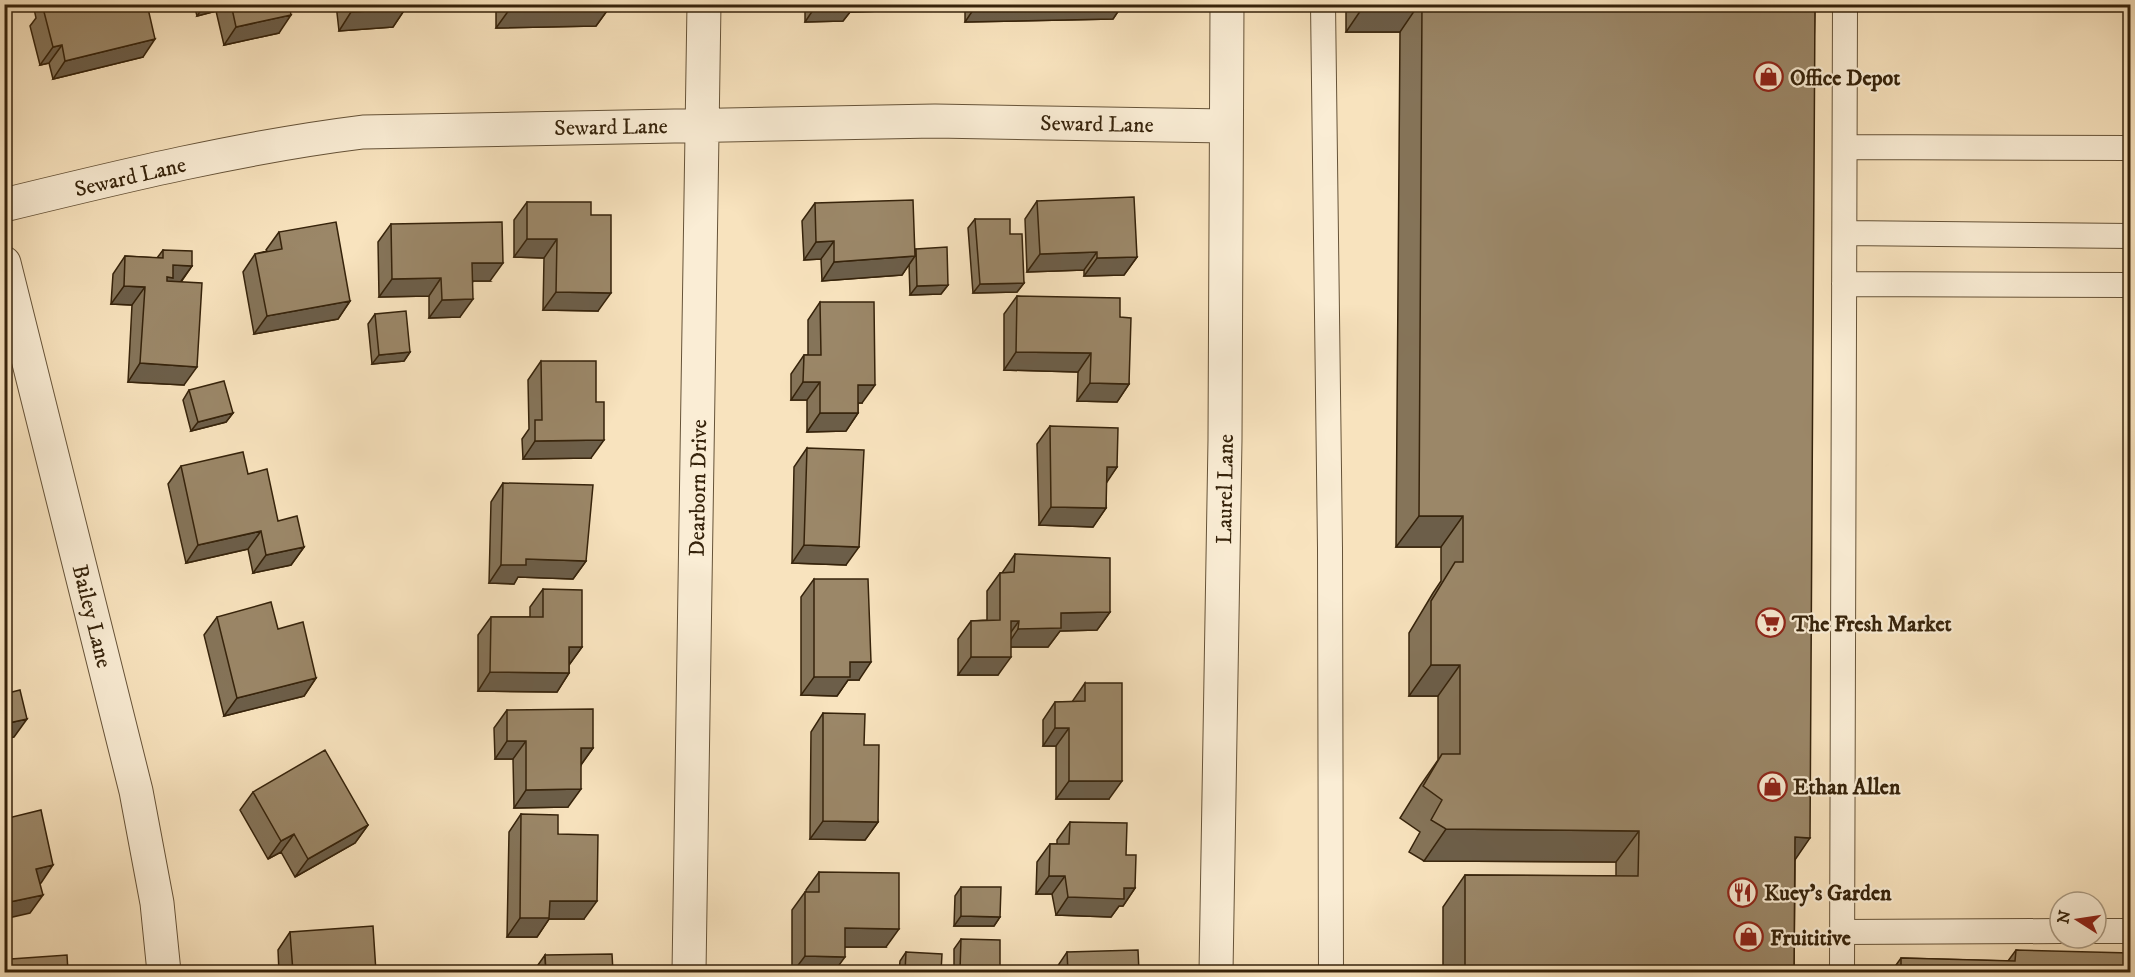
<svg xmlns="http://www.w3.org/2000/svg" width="2135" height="977" font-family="'IM FELL DW Pica',serif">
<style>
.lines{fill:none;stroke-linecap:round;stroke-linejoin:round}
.service-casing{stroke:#665338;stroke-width:26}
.minor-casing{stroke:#665338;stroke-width:35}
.service{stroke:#faedd5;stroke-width:24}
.minor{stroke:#faedd5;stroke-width:33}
.wall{fill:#857459;stroke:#36230b;stroke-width:1.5}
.shaded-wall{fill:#6c5e49;stroke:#36230b;stroke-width:1.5}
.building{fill:#9b8768;stroke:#36230b;stroke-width:1.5}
.labels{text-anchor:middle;stroke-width:4.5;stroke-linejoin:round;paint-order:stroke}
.poi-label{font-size:22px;font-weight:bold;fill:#36230b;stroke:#faedd5;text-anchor:start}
.street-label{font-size:22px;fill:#36230b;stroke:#faedd5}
</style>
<rect width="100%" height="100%" fill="#f8e3be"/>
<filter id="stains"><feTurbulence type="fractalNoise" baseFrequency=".00333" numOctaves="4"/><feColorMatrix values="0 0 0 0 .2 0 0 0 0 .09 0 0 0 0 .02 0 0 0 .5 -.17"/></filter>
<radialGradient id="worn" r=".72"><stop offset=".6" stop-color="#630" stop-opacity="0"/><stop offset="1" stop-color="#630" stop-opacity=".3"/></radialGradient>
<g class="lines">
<defs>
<path id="service" d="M1323 4 1330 548 1331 972
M1845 147 2130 148
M1845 233 2130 236
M1844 284 2130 285
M2096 931H2130
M1842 932 2060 931
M1842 972 1845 4"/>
<path id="minor" d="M4 205C123 176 242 147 363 132L935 121 1226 126
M4 263 136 791 157 903 164 972
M689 972 704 4
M1216 972 1225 440 1227 4"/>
</defs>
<use href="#service" class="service-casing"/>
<use href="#minor" class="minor-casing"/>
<use href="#service" class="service"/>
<use href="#minor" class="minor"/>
</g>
<path class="wall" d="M33 4H130L143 57 53 79 49 63 40 65 30 26 36 18Z
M194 4H289L279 33 224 45 216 11 197 16Z
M336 4H405V9L393 27 339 31Z
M496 4H609V8L596 26 496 28Z
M805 4H888L883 11 850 12 843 21 805 22Z
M965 4H1123L1113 19 965 22Z
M1346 4H1815L1795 860 1794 972H1443V907L1465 875 1616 876V862L1424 861 1409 852 1420 832 1400 818 1420 786 1438 760V696H1409V633L1433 593 1441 581V547H1396L1400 32H1346Z
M1037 201 1137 257 1124 275 1084 276V270L1027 272 1025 219Z
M527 202 591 215 598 311 543 310 544 258 514 257V220Z
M815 203 915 250 916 249 948 285 941 294 910 295 909 264 902 275 822 281 821 259 804 260 802 221Z
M975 219 1010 234 1024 283 1017 292 973 293 968 228Z
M391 224 490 281H473L460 317 429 318V296L379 297 378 242Z
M279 232 350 301 338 319 254 334 243 272 255 254 267 251 266 250Z
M163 250 192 266 181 282 184 385 128 382 132 305 111 304 113 274 125 256 157 258Z
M1017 296 1120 317 1129 384 1117 402 1077 401 1078 372 1004 370V314Z
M820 302 862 403H858V413L846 431 807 432V400H791V374L804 355H808V320Z
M375 314 410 352 404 361 372 364 368 324Z
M541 361 591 458 523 459 522 439 529 429 528 380Z
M189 390 233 413 226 422 191 431 183 400Z
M1050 426 1117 467 1106 482V508L1093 527 1039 525 1037 444Z
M807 448 846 565 792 563 794 467Z
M181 466 248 474 278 521 304 547 291 565 253 573 248 549 186 563 168 484Z
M503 483 586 561 573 579 518 577 514 584 489 583 491 502Z
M1015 554 1110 612 1097 630 1060 631 1048 647H1011L998 675H958V639L971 621 987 620V591L1000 573H1002Z
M814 579 859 680H848L837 696 801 695V597Z
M543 589 582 647 569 665V673L557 692 478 691V635L491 617H530V607Z
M217 617 278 629 316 678 304 696 224 716 204 635Z
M1085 683 1109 799H1056V746H1043V720L1055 702H1072Z
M507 710 593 748 581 765 568 807 514 808 513 759H495L494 728Z
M823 713 864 745 878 822 865 840 810 839 811 732Z
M253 792 368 825 355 843 295 877 281 852 268 859 240 810Z
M521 814 558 834 584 919H549L537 937H507L509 832Z
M1070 822 1126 855 1135 888 1123 906H1119L1111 917 1056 915 1052 894H1036L1037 862 1050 844H1057V840Z
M819 872 886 947H845L834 972H792V910L805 892H806V890Z
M961 887 1000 917 994 926H954L955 896Z
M290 932 376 972H279L278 950Z
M961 939 999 972H954V949Z
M2016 950 2130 972H1891L1901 958 2008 961Z
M906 952 941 972H899L900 961Z
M1067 952 1139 972H1055V970Z
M545 955 546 972H533Z
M11 959 68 972H4V968Z"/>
<path class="shaded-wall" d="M205 4H221L216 11 197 16Z
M817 4H888L883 11 850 12 843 21 805 22Z
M977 4H1123L1113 19 965 22Z
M1365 4H1419L1400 32H1346Z
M609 8 596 26 496 28 509 10Z
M405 9 393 27 339 31 351 12Z
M291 15 279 33 224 45 236 27Z
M155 39 143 57 53 79 65 61Z
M62 45 49 63 40 65 53 47Z
M527 239H557L544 258 514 257Z
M834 241 821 259 804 260 816 242Z
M1097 252 1084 270 1027 272 1040 254Z
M915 256 902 275 822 281 834 262Z
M1137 257 1124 275 1084 276 1097 258Z
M472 263H503L490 281H460Z
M173 265 192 266 179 284 154 295Z
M441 278 429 296 379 297 392 279Z
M1024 283 1017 292 973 293 980 284Z
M948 285 941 294 910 295 917 286Z
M124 286 145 287 132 305 111 304Z
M556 292 611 293 598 311 543 310Z
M473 299 460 317 429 318 442 300Z
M350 301 338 319 254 334 267 316Z
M410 352 404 361 372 364 379 355Z
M1016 352 1091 353 1078 372 1004 370Z
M140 363 197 367 184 385 128 382Z
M803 382H820L807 400H791Z
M1090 383 1129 384 1117 402 1077 401Z
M858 385H875L862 403H845Z
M233 413 226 422 191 431 198 422Z
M820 413H858L846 431 807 432Z
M604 440 591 458 523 459 535 441Z
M1107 467H1117L1105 485Z
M1051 507 1106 508 1093 527 1039 525Z
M1419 516H1463L1441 547H1396Z
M261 531 248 549 186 563 198 545Z
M804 545 859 547 846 565 792 563Z
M304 547 291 565 253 573 266 555Z
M526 559 586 561 573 579 518 577 514 584 489 583 501 565Z
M1110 612 1097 630 1060 631 1048 647H1006L1018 629 1061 613Z
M1011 621H1019L1006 639Z
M569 647H582L569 665Z
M971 657H1011L998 675H958Z
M850 662H871L859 680H848L837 696 801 695 814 677Z
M1431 665H1460L1438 696H1409Z
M490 672 569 673 557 692 478 691Z
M316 678 304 696 224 716 237 698Z
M27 719 14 737 4 739V724Z
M1055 728H1069L1056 746H1043Z
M507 741H526L513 759H495Z
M581 748H593L580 766Z
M1069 781H1122L1109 799H1056Z
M581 789 568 807 514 808 526 790Z
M823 821 878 822 865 840 810 839Z
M368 825 355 843 295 877 308 859Z
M1446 829 1639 831 1616 862 1424 861Z
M294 834 281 852 268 859 281 841Z
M1795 837 1810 838 1788 870Z
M53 865 41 883 24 887 36 869Z
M1049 876H1065L1052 894H1036Z
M1124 888H1135L1123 906H1119L1111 917 1056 915 1068 897Z
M43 895 30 913 4 919 5 903Z
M550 901H597L584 919H549L537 937H507L520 918Z
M961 916 1000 917 994 926H954Z
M845 928 899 929 886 947H833Z
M805 956 845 957 834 972H793Z
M960 970 1000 971 999 972H959Z"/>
<path class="building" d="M50 4H130V5L147 4 155 39 65 61 62 45 53 47 43 8 50 6Z
M231 4H289L291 15 236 27Z
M351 4H405V9L351 12Z
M509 4H609V8L509 10Z
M1422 4H1815L1810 838 1795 837 1794 972H1465V875L1638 876 1639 831 1446 829 1431 820 1442 800 1423 786 1442 754H1460V665H1431V601L1455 562H1463V516H1419Z
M1134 197 1137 257 1097 258V252L1040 254 1037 201Z
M913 200 915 256 834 262V241L816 242 815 203Z
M527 202H591V215H611V293L556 292 557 239H527Z
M975 219H1010V234H1022L1024 283 980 284Z
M336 222 350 301 267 316 255 254 282 249 279 232Z
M502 222 503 263H472L473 299 442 300 441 278 392 279 391 224Z
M947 247 948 285 917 286 916 249Z
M163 250 192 251V266L173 265V278L167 277V281L202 283 197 367 140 363 145 287 124 286 125 256 163 258Z
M1017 296 1120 298V317L1131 318 1129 384 1090 383 1091 353 1016 352Z
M820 302H874L875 385H858V413H820V382H803L804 355H821Z
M406 311 410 352 379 355 375 314Z
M541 361H596V402H604V440L535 441V420H542Z
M224 381 233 413 198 422 189 390Z
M1050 426 1118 428 1117 467H1107L1106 508 1051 507Z
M807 448 864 450 859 547 804 545Z
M243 452 248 474 267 469 278 521 297 516 304 547 266 555 261 531 198 545 181 466Z
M503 483 593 485 586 561 526 559V565H501Z
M1015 554 1110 558V612L1061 613V628L1018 629 1019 621H1011V657H971V621L1000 620V573L1014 572Z
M814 579H868L871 662H850V677H814Z
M543 589 582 590V647H569V673L490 672 491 617H543Z
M271 602 278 629 303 622 316 678 237 698 217 617Z
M1085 683H1122V781H1069V728H1055V702L1085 701Z
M20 690 27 719 4 724V694Z
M593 709V748H581V789L526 790V741H507V710Z
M823 713 865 714 864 745H879L878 822 823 821Z
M325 750 368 825 308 859 294 834 281 841 253 792Z
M41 810 53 865 36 869 43 895 5 903 4 819Z
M521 814 558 815V834L598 835 597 901H550L549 918H520Z
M1070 822 1127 823 1126 855H1136L1135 888H1124V899L1068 897 1065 876H1049L1050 844H1069Z
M819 872 899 873V929L845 928V957L805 956V892H819Z
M961 887H1001L1000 917 961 916Z
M373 926 376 972H293L290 932Z
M961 939 1000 940V971L960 970Z
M1138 950 1139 972H1068L1067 952Z
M2016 950 2130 953V972H1901V958L2015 961Z
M906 952 942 954 941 972H905Z
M612 954 613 972H546L545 955Z
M67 955 68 972H12L11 959Z"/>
<defs>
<symbol id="shop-ring" viewBox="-11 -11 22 22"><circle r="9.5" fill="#faedd5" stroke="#8f2418" stroke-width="1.5"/><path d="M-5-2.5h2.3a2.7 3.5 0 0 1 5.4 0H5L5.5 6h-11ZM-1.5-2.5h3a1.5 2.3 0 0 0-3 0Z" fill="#8f2418"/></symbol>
<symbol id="supermarket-ring" viewBox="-11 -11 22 22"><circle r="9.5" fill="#faedd5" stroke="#8f2418" stroke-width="1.5"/><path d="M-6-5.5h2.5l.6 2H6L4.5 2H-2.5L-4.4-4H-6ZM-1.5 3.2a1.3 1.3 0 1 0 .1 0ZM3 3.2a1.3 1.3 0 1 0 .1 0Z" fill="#8f2418"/></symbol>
<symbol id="restaurant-ring" viewBox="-11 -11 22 22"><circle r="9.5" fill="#faedd5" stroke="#8f2418" stroke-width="1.5"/><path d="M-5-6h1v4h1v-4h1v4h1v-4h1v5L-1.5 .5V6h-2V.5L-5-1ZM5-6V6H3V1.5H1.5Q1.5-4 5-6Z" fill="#8f2418"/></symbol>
</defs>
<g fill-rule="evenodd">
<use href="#shop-ring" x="1752" y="60" width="33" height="33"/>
<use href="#supermarket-ring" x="1754" y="606" width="33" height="33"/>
<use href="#shop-ring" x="1756" y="770" width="33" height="33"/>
<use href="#restaurant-ring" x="1726" y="876" width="33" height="33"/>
<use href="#shop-ring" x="1732" y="920" width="33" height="33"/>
</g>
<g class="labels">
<g class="poi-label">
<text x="1790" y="85">Office Depot</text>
<text x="1792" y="631">The Fresh Market</text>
<text x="1793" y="794">Ethan Allen</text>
<text x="1764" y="900">Kuey's Garden</text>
<text x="1770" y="945">Fruititive</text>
</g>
<g class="street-label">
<text transform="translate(1097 123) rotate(1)" y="8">Seward Lane</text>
<text transform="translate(611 126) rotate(-1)" y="8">Seward Lane</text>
<text transform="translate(130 176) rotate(-13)" y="8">Seward Lane</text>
<text transform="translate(697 488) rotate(-89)" y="8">Dearborn Drive</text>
<text transform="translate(1224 489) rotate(-89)" y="8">Laurel Lane</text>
<text transform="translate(93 616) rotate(76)" y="8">Bailey Lane</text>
</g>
</g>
<rect width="2135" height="977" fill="none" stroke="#f8e3be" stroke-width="24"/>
<rect x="6" y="6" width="2123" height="965" fill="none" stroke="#36230b" stroke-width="3"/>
<rect x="12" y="12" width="2111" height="953" fill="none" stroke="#36230b" stroke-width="1.5"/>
<g transform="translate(2078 920) rotate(282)"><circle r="28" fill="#faedd5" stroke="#ac9c84" stroke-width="1.5"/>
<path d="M0-4.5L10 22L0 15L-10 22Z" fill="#8f2418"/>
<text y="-9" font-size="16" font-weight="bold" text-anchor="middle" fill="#36230b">N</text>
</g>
<rect width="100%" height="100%" filter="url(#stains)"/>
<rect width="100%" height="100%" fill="url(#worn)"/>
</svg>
